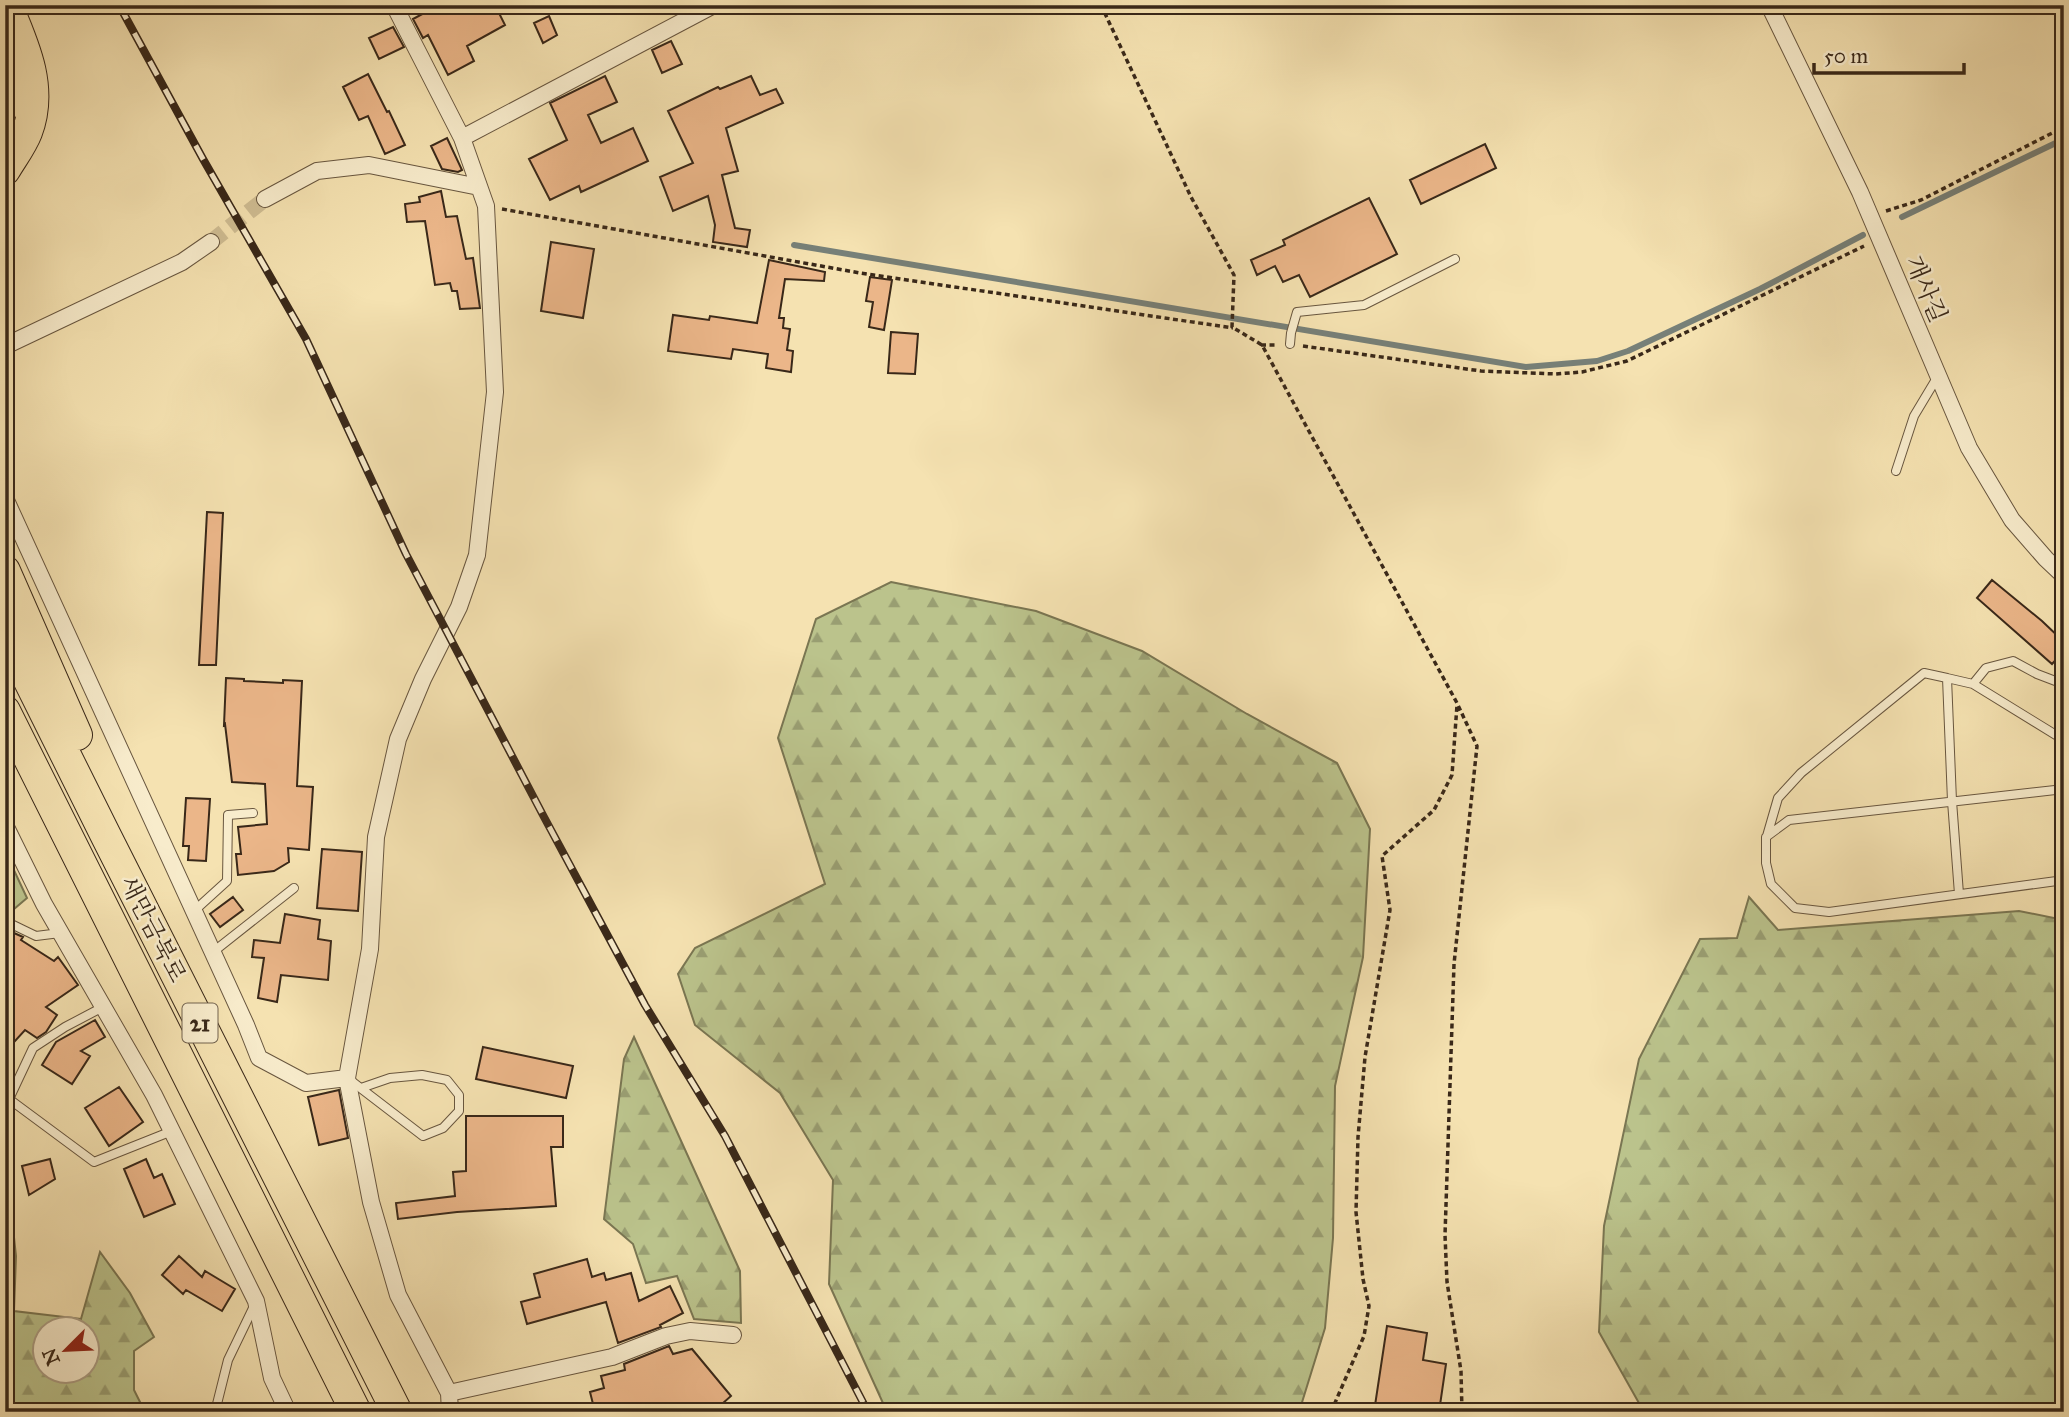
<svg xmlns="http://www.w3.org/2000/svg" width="2069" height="1417" font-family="'IM FELL Great Primer','Noto Serif KR',serif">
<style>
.grass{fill:#bbc38c;stroke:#7a7652;stroke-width:2}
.forest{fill:url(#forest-firs);stroke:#7a7652;stroke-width:2;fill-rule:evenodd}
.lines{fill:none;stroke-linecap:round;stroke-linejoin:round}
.stream{stroke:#778078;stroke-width:6}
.building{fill:#ebb689;stroke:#392819;stroke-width:2}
.street-tunnel{stroke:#cfbd93;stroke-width:16;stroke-dasharray:16 8;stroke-linecap:butt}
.lane-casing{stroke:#68563f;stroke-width:10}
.street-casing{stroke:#68563f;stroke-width:18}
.highway-casing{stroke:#392819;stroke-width:32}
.path{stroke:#392819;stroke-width:3.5;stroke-dasharray:5 3.5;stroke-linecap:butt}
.lane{stroke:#f8eccc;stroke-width:8}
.street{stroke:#f8eccc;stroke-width:16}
.highway{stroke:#f5e2b1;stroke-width:30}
.rail-casing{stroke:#392819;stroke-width:8}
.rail{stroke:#f8eccc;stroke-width:5;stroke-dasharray:16;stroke-linecap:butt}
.labels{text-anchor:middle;stroke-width:5;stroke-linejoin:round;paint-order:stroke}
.shield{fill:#f8eccc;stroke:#72634f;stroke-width:2}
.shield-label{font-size:23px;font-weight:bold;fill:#392819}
.street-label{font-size:24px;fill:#392819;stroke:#f8eccc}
</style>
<defs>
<pattern id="forest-firs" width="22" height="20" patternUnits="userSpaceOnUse" patternTransform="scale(1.75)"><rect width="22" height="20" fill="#bbc38c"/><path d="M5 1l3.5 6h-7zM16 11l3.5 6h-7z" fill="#999e72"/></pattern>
</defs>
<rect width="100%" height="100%" fill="#f5e2b1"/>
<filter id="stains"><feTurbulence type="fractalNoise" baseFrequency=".00286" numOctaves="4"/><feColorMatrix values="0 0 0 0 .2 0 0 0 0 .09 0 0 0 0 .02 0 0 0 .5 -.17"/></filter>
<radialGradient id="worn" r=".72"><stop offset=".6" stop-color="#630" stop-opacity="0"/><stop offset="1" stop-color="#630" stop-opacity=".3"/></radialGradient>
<path class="grass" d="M5 851 27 898 7 915 5 914Z"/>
<path class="forest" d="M891 582 1036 611 1142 651 1247 714 1337 763 1370 829 1363 957 1335 1086 1333 1238 1325 1328 1299 1412H887L829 1284 833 1180 780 1093 695 1025 678 974 695 948 825 884 778 738 816 619Z
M1749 897 1778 930 2019 911 2064 920V1412H1644L1599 1332 1604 1226 1639 1059 1700 939 1737 938Z
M634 1037 740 1271 741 1323 694 1319 677 1276 646 1283 633 1244 604 1219 624 1059Z
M5 1153 16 1256 14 1311 81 1319 100 1252 130 1293 154 1337 134 1351V1390L145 1412H5ZM46 1330H88V1372H46Z"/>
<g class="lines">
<path class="stream" d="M1902 217 2064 139
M794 245 1526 367 1597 361 1628 351 1760 289 1863 235"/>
</g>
<path class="building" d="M439 5H495L505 25 467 46 474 61 448 75 428 35 423 38 413 19Z
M549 16 557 35 543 43 534 23Z
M393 27 404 47 379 59 369 38Z
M671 41 682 64 662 73 652 50Z
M368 74 387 112 389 111 405 145 385 154 368 116 359 120 343 87Z
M605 76 617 102 588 115 601 143 633 128 648 161 581 192 579 186 550 200 529 159 567 140 550 103Z
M751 76 760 95 776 89 783 103 726 128 738 171 722 175 735 228 750 230 747 247 713 242 715 225 708 196 673 211 660 177 693 163 668 111 718 87 720 89Z
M447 138 462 170 458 172 442 169 431 146Z
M1485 144 1496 168 1421 204 1410 180Z
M441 191 446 217 457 216 466 259 473 258 480 308 460 309 457 291H452L450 283 435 285 425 221 407 222 405 204 420 202 419 197Z
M1369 198 1397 254 1310 297 1299 275 1283 282 1275 266 1257 275 1251 260 1285 245 1283 240Z
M551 242 594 249 583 318 541 311Z
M769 260 825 272 824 281 785 279 779 318H784L783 328 790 329 787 350 793 351 791 372 766 368 768 354 733 349 731 359 668 351 673 315 709 320 710 316 757 323Z
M870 277 892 280 884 330 869 327 873 302 866 301Z
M891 332 918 334 915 374 888 373Z
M207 512 223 513 216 665H199Z
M1992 580 2042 621 2064 642V651L2052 664 1977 598Z
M226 678 244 679V681L283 683V680L302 681 297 786 313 787 309 850 288 848 289 862 274 871 238 875 236 854H241L238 827 267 824 265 784 232 782 225 724 224 725Z
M186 798 210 799 206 861 188 860 189 846H183Z
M322 849 362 852 358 911 317 908Z
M233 897 243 910 220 927 210 914Z
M285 914 320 920 318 939 331 941 328 980 281 975 277 1002 258 998 264 958 252 957 254 940 280 943Z
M5 929 23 937 21 940 54 961 58 957 78 985 46 1007 57 1015 46 1032 37 1038 25 1030 5 1052Z
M95 1020 105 1037 81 1051 90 1056 72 1084 42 1065 56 1042Z
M483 1047 573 1066 566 1098 476 1079Z
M119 1087 143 1122 109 1146 85 1108Z
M339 1090 348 1138 319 1145 308 1097Z
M466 1116H563V1147H551L556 1206 457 1212 398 1219 396 1203 455 1196 453 1172 466 1171Z
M50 1159 55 1179 29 1195 22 1166Z
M146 1159 154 1178 162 1174 175 1204 144 1217 124 1169Z
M179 1256 202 1277 205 1271 235 1289 222 1311 186 1290 183 1294 162 1275Z
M587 1259 592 1277 604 1273 606 1280 631 1273 639 1301 670 1286 683 1313 660 1325 661 1327 618 1343 606 1302 527 1324 521 1302 540 1297 534 1274Z
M1387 1326 1427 1333 1423 1360 1446 1364 1439 1412H1374Z
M669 1346 673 1354 692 1349 731 1396 713 1412H595L590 1392 604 1388 601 1376 625 1370 624 1364Z"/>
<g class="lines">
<path class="street-tunnel" d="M211 242 265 199"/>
<defs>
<path id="lane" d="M1290 344 1291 333 1297 312 1364 305 1455 259
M1896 471 1914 416 1938 376
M2064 678 2058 682 2037 674 2013 661 1986 668 1973 684 2064 740
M2064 789 1789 820 1766 837V863L1771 884 1795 908 1829 912 2064 880
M1767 836 1778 798 1801 773 1924 673 1947 678
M1959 894 1952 801 1947 678 1973 684
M194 911 227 881 228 815 253 813
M5 921 36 936 60 933
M213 952 294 888
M103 1007 65 1027 33 1048 9 1099 94 1162 172 1131
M350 1080 423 1136 443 1128 459 1111V1095L447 1080 422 1075 390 1078 361 1088
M215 1412 228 1360 255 1304"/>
<path id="street" d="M394 5 462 138 486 206 495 392 477 555 459 607 423 679 398 739 376 837 370 949 347 1078 371 1202 398 1295 449 1393 450 1412
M1769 5 1860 192 1969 448 2012 520 2046 559 2064 576
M462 138 712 6
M265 199 317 171 369 165 479 187
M5 346 182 262 211 242
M5 498 246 1025 259 1058 306 1083 347 1078
M5 825 44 904 154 1095 256 1301 272 1378 288 1412
M449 1393 612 1357 666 1336 690 1331 733 1335"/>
<path id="highway" d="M5 76 7 91 5 106
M5 170C12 158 22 145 27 132 44 88 24 45 7 5
M5 571 77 735
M5 633 106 836 397 1412
M5 711 356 1412"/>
</defs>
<use href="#lane" class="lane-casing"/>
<use href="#street" class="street-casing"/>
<use href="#highway" class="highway-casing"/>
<path class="path" d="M1101 5 1191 197 1234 275 1232 327 1262 345 1457 703 1477 746 1454 964 1445 1235 1447 1282 1461 1371 1462 1412
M502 209 860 273 1233 328
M1886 211 1921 200 2064 127
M1261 345H1278
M1303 346 1481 371 1556 374 1582 372 1627 361 1864 246
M1331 1412 1364 1336 1369 1306 1363 1279 1356 1212 1358 1137 1365 1057 1390 910 1382 856 1434 810 1452 775 1457 705"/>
<use href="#lane" class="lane"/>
<use href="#street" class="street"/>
<use href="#highway" class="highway"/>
<defs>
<path id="rail" d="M119 5 203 159 306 339 406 554 544 817 645 1005 725 1136 868 1412"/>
</defs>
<use href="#rail" class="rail-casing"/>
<use href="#rail" class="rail"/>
</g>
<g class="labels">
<rect class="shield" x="182.5" y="1003.5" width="35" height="39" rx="5"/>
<g class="shield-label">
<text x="200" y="1031">21</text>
</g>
<g class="street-label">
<text transform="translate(1926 289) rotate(67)" y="8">개사길</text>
<text transform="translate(153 929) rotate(63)" y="8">새만금북로</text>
</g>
</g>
<rect width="2069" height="1417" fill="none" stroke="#f5e2b1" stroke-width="28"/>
<rect x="7" y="7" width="2055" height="1403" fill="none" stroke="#392819" stroke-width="3.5"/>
<rect x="14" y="14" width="2041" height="1389" fill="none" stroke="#392819" stroke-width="2"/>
<g transform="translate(66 1350) rotate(246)"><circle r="33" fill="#f8eccc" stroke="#ac9e84" stroke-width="2"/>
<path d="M0-5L12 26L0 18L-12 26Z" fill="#8f2418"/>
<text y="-10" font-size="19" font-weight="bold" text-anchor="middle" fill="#392819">N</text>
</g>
<path d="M1814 63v10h150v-10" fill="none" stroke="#392819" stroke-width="3.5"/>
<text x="1824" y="63" font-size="21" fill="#392819" stroke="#f8eccc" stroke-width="5" paint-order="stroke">50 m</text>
<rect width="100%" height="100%" filter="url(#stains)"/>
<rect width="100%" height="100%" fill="url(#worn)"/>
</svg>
